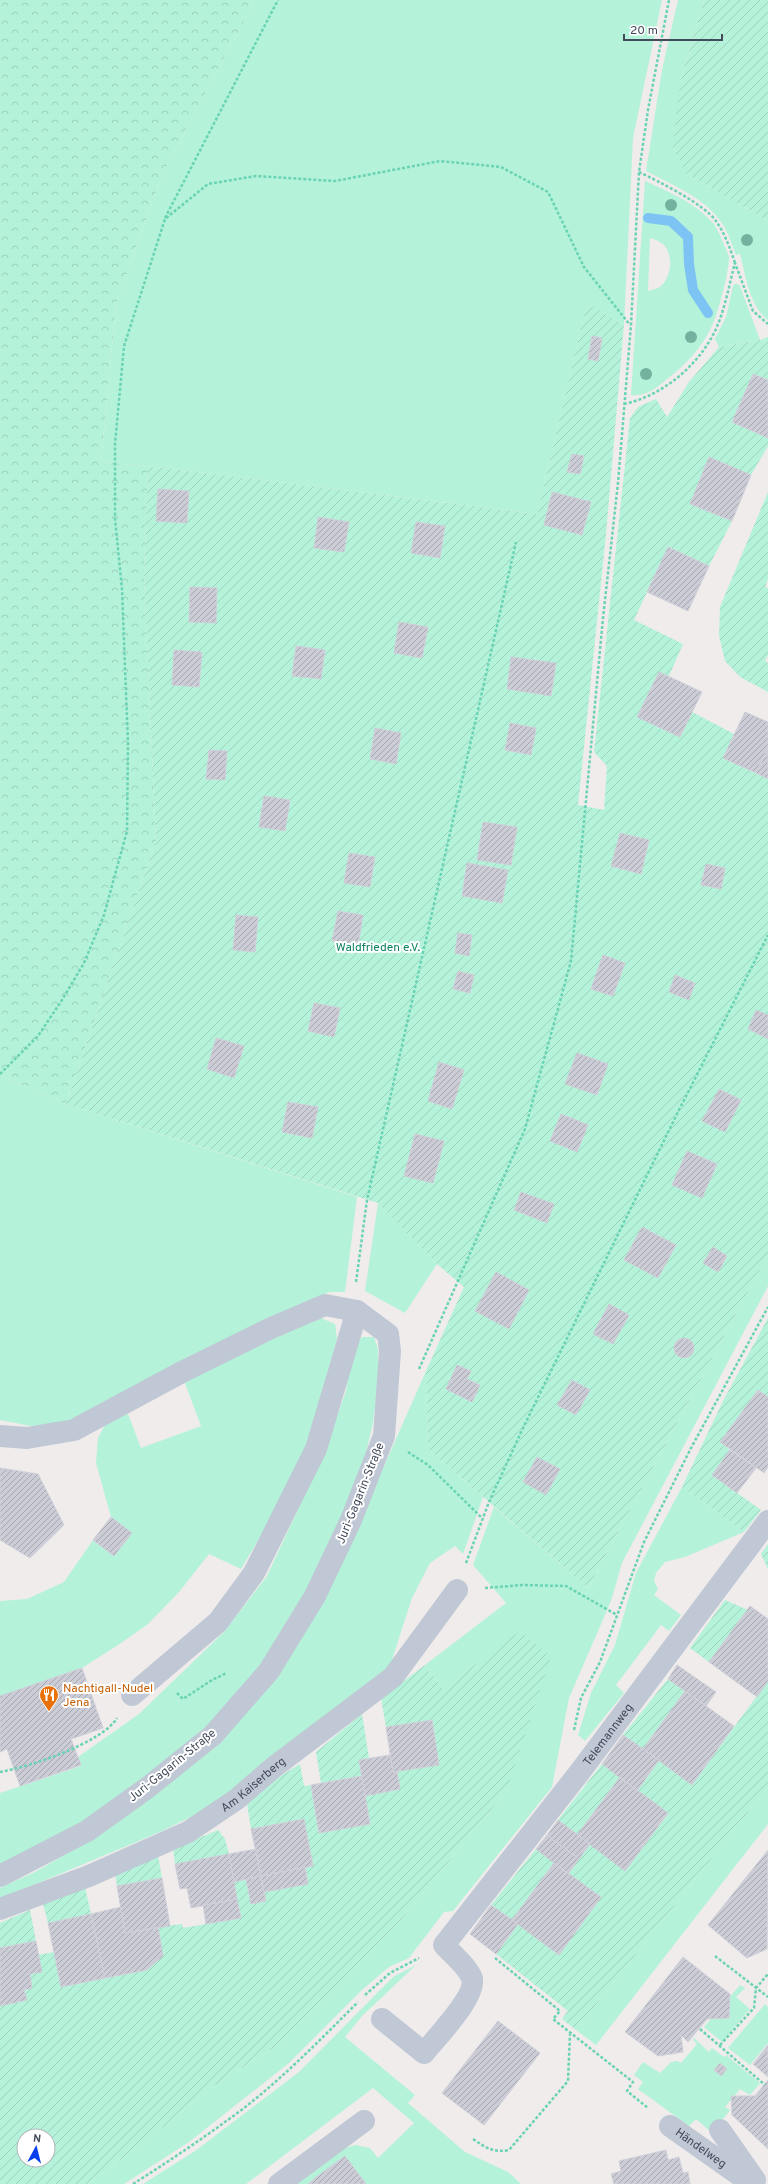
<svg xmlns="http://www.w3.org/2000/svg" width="768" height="2184" font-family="Overpass,sans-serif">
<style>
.grass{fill:#b4f3d9;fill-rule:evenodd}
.forest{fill:url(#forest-crowns)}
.garden{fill:url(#garden-furrows);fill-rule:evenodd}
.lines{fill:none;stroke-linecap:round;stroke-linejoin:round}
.stream{stroke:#7dc4f4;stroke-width:10}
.building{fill:url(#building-hatch);stroke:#cfd0d9}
.path{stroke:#69d3b4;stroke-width:2.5;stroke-dasharray:3 2;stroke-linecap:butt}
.minor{stroke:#c0c7d5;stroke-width:22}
.tree{fill:#73b29e}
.labels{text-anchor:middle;stroke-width:4;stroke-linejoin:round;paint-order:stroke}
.park-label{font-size:12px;fill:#0d825f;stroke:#fff}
.street-label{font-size:12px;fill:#434b5b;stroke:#fff}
.food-label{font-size:12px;fill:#c56008;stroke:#fff;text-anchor:start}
</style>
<defs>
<pattern id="forest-crowns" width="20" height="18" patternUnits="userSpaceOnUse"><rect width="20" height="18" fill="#b4f3d9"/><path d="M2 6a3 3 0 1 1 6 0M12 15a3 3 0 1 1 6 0" fill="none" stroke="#9cd2bc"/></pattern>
<pattern id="garden-furrows" width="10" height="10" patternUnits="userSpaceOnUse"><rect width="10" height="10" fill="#b4f3d9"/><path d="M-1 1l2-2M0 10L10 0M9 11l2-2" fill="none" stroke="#9cd2bc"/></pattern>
<pattern id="building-hatch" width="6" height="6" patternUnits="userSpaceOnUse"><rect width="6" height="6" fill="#cbccd5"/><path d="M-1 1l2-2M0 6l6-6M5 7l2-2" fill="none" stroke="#a6a8b0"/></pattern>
</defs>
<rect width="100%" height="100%" fill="#efeceb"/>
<path class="grass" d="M255 0H662L633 138 624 325 587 304 537 514 148 466 101 462 116 304 162 175Z
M678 0H704L681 78 687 174 768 221V320C749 305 746 277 740 254L736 255C731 242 727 229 718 218 701 196 670 184 646 171L662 70Z
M645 181C669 192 696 203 714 224 717 228 728 252 729 257 729 273 718 314 711 328 701 349 684 366 666 380 655 389 645 397 631 395ZM650 238C654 239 661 242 664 245 674 257 671 278 660 287 657 289 651 290 648 291Z
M736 283 740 286 760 340 768 337V341L760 340 719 347 715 339 726 317 733 286Z
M0 1076 66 1104 357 1197 345 1292H329L210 1350 81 1420 46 1429 0 1420Z
M378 1203 437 1264 405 1313 365 1291Z
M768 1255V1286L622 1563 611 1601 569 1698 552 1787 453 1911 444 1912 409 1958 389 1967 363 1989 289 2063 189 2142 124 2184H88L151 2137 212 2087 279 2044 343 1982 406 1914 507 1790 520 1632 443 1689 425 1665 506 1603 473 1565 494 1507 588 1588Z
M321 1318 335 1324 337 1339 307 1444 268 1524 241 1569 209 1554 179 1592 148 1624 121 1643 82 1668 0 1696V1601L27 1599 64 1582 93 1540 114 1556 111 1517 96 1463 98 1438 106 1423 128 1414 141 1448 201 1426 183 1378Z
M362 1337H374L378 1349V1382L373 1423 363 1466 308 1593 254 1678 207 1731 83 1824 0 1869V1793L81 1766 78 1757 139 1714 224 1632 267 1576 324 1454 346 1391 353 1347Z
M426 1371 428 1449 483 1497 463 1554 455 1546 430 1563 412 1598 388 1672 238 1786 199 1813 160 1832 0 1899V1888L35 1872 87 1842 271 1684 325 1600Z
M682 1487 744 1532 685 1557 665 1562 656 1573 654 1581 658 1589 654 1595 681 1615 669 1631 661 1625 616 1685 624 1693 585 1741 578 1735 591 1693 615 1645 636 1573Z
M768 1787V1824L596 2045 576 2030Z
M416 1965 362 2016 345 2037 415 2095 408 2103 465 2152 508 2172 521 2184H366L345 2156 308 2184H293L339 2150 355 2145 370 2148 378 2158 414 2123 373 2088 246 2184H143L195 2151 299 2072 393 1977Z
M740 1985 745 1988 736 1997 750 2009 722 2042 704 2027Z
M765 2004 768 2007V2043L750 2065 728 2048Z
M694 2038 709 2052 712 2048 724 2057 726 2055 760 2083 750 2095 740 2089 725 2107 730 2110 712 2133 696 2119 689 2126 638 2089 643 2082 634 2075 643 2062 660 2073 671 2062 677 2061 681 2063 697 2044 693 2040ZM720 2063 727 2069 721 2076 714 2070Z"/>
<path class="forest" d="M0 0H255L162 175 116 304 101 462 148 466 144 575 156 841 66 1104 0 1076Z"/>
<path class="garden" d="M704 0H768V221L687 174 672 146 681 78Z
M587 303 624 325 606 534 578 805 604 810 607 766 594 752 630 418 638 407 656 399 667 417 689 382 719 347 760 340 768 341V380L753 374 732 422 768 438V446L751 475 709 458 690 504 732 521 709 566 668 547 634 620 683 644 669 676 659 672 637 717 680 737 692 712 734 734 723 758 768 779V1255L588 1588 428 1449 426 1371 464 1287 437 1264 378 1203 66 1104 156 841 144 575 148 466 537 514Z
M768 492V579L765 587 768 588V655L765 661 768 663V692L740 677 725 661 719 636 720 607Z
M768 1318V1397L758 1390 721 1442 730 1450 712 1475 761 1510 744 1532 682 1487 723 1401Z
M768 1544V1569L761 1554Z
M725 1600 748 1610 709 1662 690 1648Z
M520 1631 551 1657 507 1790 406 1914 343 1982 279 2044 212 2087 151 2137 88 2184H0V2006L26 2000 24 1990 32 1988 30 1974 38 1955 54 1952 61 1987 147 1970 163 1956 158 1927 182 1924 183 1928 240 1918 234 1882 246 1879 251 1904 266 1901 264 1892 308 1884 305 1867 313 1866 304 1819 251 1829 247 1804 280 1776 300 1764 304 1786 311 1785 319 1832 370 1824 365 1796 400 1789 397 1771 438 1765 386 1727 381 1698 425 1665 443 1689ZM24 2136H48V2160H24Z
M668 1679 685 1691 643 1749 623 1735Z
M768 1681V1787L576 2030 562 2019 568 2011 496 1954 518 1924 559 1954 601 1897 568 1874 590 1844 625 1870 668 1814 637 1791 659 1760 692 1784Z
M362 1714 369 1758 359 1760 362 1776 321 1783 316 1752Z
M602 1764 620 1777 577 1835 558 1820Z
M218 1830 225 1839 229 1854 175 1864 173 1849Z
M536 1849 554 1863 512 1920 491 1905Z
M158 1855 162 1878 117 1886 115 1874Z
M85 1887 91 1914 48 1923 43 1904Z
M30 1910 36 1941 0 1948V1923Z"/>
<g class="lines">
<path class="stream" d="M648 218 671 221 688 237 689 264 693 290 708 313"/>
</g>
<path class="building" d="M592 336 602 338 598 361 588 359Z
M753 374 768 380V438L732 422Z
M572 454 584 456 580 474 567 472Z
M709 457 751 475 732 521 690 504Z
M158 489 189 491 187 523 156 521Z
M552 492 591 502 582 535 544 525Z
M318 517 349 522 344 552 314 548Z
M416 522 445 526 440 558 411 553Z
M668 547 709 566 688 611 647 592Z
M190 587 217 588 216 623 189 622Z
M399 622 428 627 422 658 394 653Z
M296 646 325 650 321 679 292 676Z
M174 650 202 652 199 687 172 685Z
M511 657 556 663 551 696 507 689Z
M659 672 702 692 680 737 637 717Z
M745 712 768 722V748L756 773 723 758Z
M510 723 536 728 531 755 505 750Z
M375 728 401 733 396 764 370 759Z
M768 748V779L756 773Z
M209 750 227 751 225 780 206 779Z
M264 796 290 800 285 831 259 827Z
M483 822 517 827 511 865 477 860Z
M620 833 649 840 641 874 611 866Z
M349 853 375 857 370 887 344 883Z
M467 863 508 870 502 903 462 896Z
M706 864 725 868 721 889 701 885Z
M338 911 363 915 358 946 332 941Z
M236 915 258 917 255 952 233 950Z
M458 933 472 935 469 956 455 953Z
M603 955 625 963 613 996 591 989Z
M458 971 474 975 470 993 453 989Z
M675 975 695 983 689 1000 669 992Z
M314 1003 340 1008 334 1037 308 1031Z
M756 1010 768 1015V1039L748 1029Z
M216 1038 244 1046 234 1078 207 1069Z
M577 1053 608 1064 597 1095 565 1084Z
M439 1062 464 1070 452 1109 428 1101Z
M719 1089 741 1100 725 1132 702 1121Z
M288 1102 318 1107 312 1138 282 1132Z
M561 1114 588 1125 577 1152 550 1141Z
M415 1134 444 1141 433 1183 404 1176Z
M687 1151 717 1164 702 1198 672 1185Z
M521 1192 554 1204 547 1223 514 1210Z
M642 1227 676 1245 658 1278 624 1260Z
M713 1247 727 1256 718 1272 703 1263Z
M496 1272 529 1290 509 1329 475 1311Z
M609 1304 629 1315 613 1344 593 1334Z
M674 1348a10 10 0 1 1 20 0a10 10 0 1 1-20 0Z
M457 1365 471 1371 467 1379 480 1385 472 1402 446 1389Z
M572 1380 590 1390 576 1415 557 1405Z
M758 1390 768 1397V1467L764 1473 720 1442Z
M730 1450 756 1468 737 1493 712 1475Z
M537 1457 560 1469 546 1495 523 1482Z
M0 1468 38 1474 64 1525 30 1558 0 1540Z
M111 1517 132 1533 114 1556 93 1540Z
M750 1606 768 1619V1681L757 1697 709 1662Z
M677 1665 716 1692 706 1706 668 1679Z
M82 1668 103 1728 71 1739 81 1765 20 1786 7 1749 0 1752V1696Z
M685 1691 734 1726 692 1785 643 1749Z
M432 1720 439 1765 393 1772 386 1727Z
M623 1735 659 1760 637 1791 602 1764Z
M390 1755 393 1772 397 1771 400 1789 365 1796 359 1760Z
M362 1776 370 1824 319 1833 311 1785Z
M620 1777 668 1813 625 1871 577 1835Z
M304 1819 313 1866 261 1876 251 1829Z
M558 1820 590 1844 579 1859 547 1835Z
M547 1835 579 1859 568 1874 536 1849Z
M256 1849 261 1876 234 1882 229 1854Z
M768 1850 767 1949 747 1958 708 1925Z
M229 1854 237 1899 191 1908 187 1888 180 1889 175 1864Z
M554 1863 601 1897 559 1955 512 1920Z
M305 1867 308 1884 264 1892 261 1876Z
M261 1876 266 1901 251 1904 246 1879Z
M162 1878 170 1926 125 1933 117 1886Z
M237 1899 241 1918 206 1924 203 1905Z
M491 1905 518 1924 496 1954 470 1934Z
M121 1907 125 1933 158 1927 163 1956 147 1970 105 1978 91 1914Z
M91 1914 105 1978 61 1987 48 1923Z
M36 1941 42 1972 30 1974 32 1988 24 1990 27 2000 0 2006V1948Z
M683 1957 730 1994 729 2018 707 2019 688 2042 681 2035 683 2052 658 2056 625 2032Z
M498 2021 540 2053 484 2125 442 2093Z
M768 2045V2077L753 2064Z
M720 2063 727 2069 721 2076 714 2070Z
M768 2080V2149L732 2115 731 2096H755Z
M666 2150 668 2160 679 2157 683 2173 688 2172 690 2184H614L611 2174 621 2171 619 2161Z
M345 2156 366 2184H308L315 2178Z"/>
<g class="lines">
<path class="path" d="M639 172C658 181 704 204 716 221 725 234 730 248 735 263
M165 218 278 0
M624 404C662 396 698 366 715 331 725 310 729 285 735 263L753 311 768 324
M0 1074 38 1036 62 1000 84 963 104 915 127 831 128 744 122 589 115 519V444L124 346 165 219 208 184 256 176 335 181 440 161 501 167 548 192 584 267 630 325
M356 1282 367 1200 516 542
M419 1369 525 1129 571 961 603 618 618 483 631 325 639 172 648 110 669 0
M408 1452 428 1465 483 1519
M466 1563 489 1502 523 1428 679 1110 768 935
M485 1588 522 1585 566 1586 617 1615
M177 1693 183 1699 212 1680 227 1673
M574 1730 581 1698 600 1662 644 1542 691 1448 768 1307
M0 1772C29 1767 102 1743 117 1718
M715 1956 768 1997
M495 1958 560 2011 553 2019 633 2082 627 2091 648 2108
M365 1995 390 1973 419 1958
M700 2029 765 2085
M720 2045 754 2008 756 1988 768 1974
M473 2139C486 2148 494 2153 509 2150L568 2081 570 2034
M133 2184C171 2160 208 2135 244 2108 285 2076 321 2039 358 2002"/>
<g class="minor">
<path d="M0 1436 27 1438 74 1430 182 1372 269 1329 325 1305 357 1311 388 1334 390 1351 384 1436 351 1520 315 1596 269 1671 213 1735 147 1788 87 1831 0 1876"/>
<path d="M132 1695 218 1622 254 1573 316 1449 357 1311"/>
<path id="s1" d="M0 1909 89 1876 188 1832 237 1799 274 1767 393 1677 457 1590"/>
<path id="s2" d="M382 2019 424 2053C436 2038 480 1993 471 1976 466 1965 452 1954 444 1945L579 1773 768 1521"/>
<path id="s3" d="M670 2126 752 2184"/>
<path d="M720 2130 755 2180"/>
<path d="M279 2184 364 2121"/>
</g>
</g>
<g class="tree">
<circle cx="671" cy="205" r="6"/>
<circle cx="747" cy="240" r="6"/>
<circle cx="691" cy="337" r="6"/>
<circle cx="646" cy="374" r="6"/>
</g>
<defs>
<symbol id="restaurant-pin" viewBox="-11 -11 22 30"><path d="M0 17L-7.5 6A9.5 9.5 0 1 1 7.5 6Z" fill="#e8710a" stroke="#fff"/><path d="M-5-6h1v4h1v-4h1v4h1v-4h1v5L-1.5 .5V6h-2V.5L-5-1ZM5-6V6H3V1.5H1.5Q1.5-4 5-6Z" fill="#fff"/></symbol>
</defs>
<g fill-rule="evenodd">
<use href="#restaurant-pin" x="38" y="1684" width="22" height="30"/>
</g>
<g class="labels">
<g class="park-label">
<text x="378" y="951">Waldfrieden e.V.</text>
</g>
<g class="street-label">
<text transform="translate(360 1493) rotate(-68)" y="4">Juri-Gagarin-Straße</text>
<text dy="4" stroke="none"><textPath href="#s2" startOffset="455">Telemannweg</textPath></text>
<text transform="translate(172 1765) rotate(-39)" y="4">Juri-Gagarin-Straße</text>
<text dy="4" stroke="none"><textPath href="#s1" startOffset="284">Am Kaiserberg</textPath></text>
<text dy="4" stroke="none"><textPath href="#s3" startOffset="38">Händelweg</textPath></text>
</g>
<g class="food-label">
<text x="63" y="1692">Nachtigall-Nudel<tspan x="63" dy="14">Jena</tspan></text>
</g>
</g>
<g transform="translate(36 2148) rotate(7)"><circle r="19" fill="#ffffff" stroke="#b4b7bd"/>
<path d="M0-3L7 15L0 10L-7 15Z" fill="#073eed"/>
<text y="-6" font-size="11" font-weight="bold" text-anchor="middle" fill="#434b5b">N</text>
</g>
<path d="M624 34v6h98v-6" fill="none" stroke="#434b5b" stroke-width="2"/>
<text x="630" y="34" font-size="12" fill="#434b5b" stroke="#ffffff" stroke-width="3" paint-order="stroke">20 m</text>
</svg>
